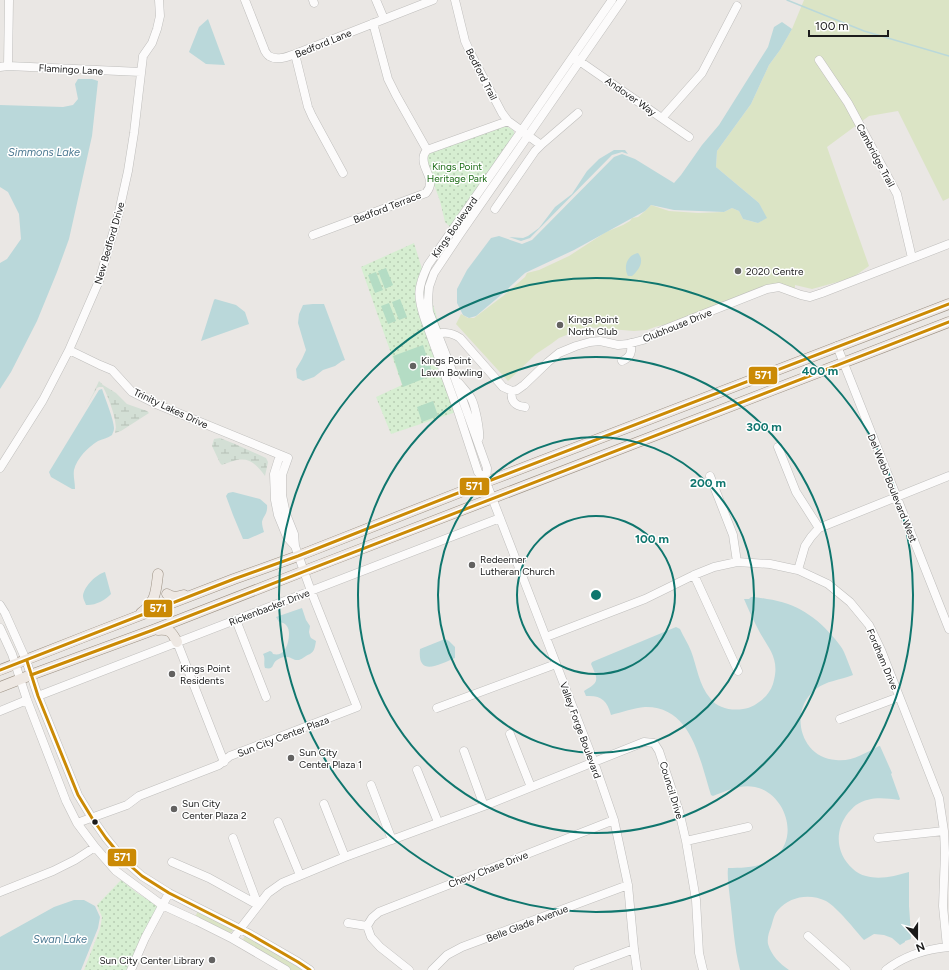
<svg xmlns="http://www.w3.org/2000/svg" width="949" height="970" font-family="Figtree,sans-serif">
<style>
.grass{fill:#dbe4c5}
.wetland{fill:url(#wetland-marsh)}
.park{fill:url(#park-dots)}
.pitch{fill:#b4dcc4}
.water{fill:#bad8da}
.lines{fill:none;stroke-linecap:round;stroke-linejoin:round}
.stream{stroke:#bad8da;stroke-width:1.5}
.minor-casing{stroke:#bfbebc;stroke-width:9}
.major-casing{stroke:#9c9184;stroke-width:11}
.minor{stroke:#fcfbfb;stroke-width:8}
.major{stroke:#eee8e3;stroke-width:10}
.bus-1-casing{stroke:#fff;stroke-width:6}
.bus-1{stroke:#cb8a05;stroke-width:3}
.ring{fill:none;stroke:#0f766e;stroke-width:2}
.poi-dot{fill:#636261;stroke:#fff;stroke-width:1.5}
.bus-dot{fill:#1b1b1b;stroke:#fff;stroke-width:1.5}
.labels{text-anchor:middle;stroke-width:3;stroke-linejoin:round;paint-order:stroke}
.street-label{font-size:10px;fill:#1b1b1b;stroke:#fff}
.park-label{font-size:10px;fill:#1c6c16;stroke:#fff}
.poi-label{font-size:10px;fill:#1b1b1b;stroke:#fff;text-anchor:start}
.water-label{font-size:11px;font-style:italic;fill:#4c7992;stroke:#fff}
.centre{fill:#0f766e;stroke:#fff;stroke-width:2}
.ring-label{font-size:12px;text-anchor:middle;font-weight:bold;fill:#0f766e;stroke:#fff;stroke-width:3;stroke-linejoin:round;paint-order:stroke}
.line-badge{stroke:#fff;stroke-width:1.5}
.badge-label{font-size:11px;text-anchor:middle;font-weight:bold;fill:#fff}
</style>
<defs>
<pattern id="wetland-marsh" width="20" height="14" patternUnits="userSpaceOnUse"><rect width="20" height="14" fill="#d3dfd5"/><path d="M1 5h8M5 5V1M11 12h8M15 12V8" fill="none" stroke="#b5bfb6"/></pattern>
<pattern id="park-dots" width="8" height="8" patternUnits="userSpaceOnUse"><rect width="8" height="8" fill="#d6eed1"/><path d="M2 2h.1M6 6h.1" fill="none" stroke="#b7ccb3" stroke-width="1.8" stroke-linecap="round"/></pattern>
</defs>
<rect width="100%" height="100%" fill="#eae7e4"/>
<path class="grass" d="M804 0H949V198L943 201 898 111 869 116 827 147 869 266 852 278 812 289 795 285V290L783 285 671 323 655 327 647 330 634 331 586 327 559 338 551 344 536 354 508 381 456 324 461 314 468 318H474L503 296 525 277 527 273 539 270 569 256 606 232 623 225 630 221 632 218 638 217 645 211 651 205 669 211 698 213 724 212 732 208 739 211 743 219 758 223 766 218 759 203 716 167 717 151 751 104 769 65 780 50 792 29Z
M198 911 233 929 232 932 229 933 195 917Z
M245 936H246L304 970H291L244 941 243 939Z"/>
<path class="wetland" d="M99 381 103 385 116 393 127 404 147 411 149 413 121 431 115 433C119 424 108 396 103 387H99L97 388 85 409 93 394Z
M220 438 235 444 266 458 268 462 265 476C251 457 244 456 222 465L220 463 212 446 214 439Z"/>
<path class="park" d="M506 126 513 130 515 135 452 227 449 226 445 222 440 201 425 160 428 153Z
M414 243 452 366 468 408 391 434 376 397 402 385 361 267Z
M121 880 137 893 158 906 128 970H84L100 929 102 917 97 905Z"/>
<path class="pitch" d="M386 268 393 285 385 289 378 271Z
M376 272 383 290 375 293 368 275Z
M400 299 407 317 399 320 392 302Z
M389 303 396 321 388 324 381 306Z
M423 345 433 375 403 387 393 356Z
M433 401 438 416 422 422 417 407Z"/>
<path class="water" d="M208 19 225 65 206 64 189 52 199 27Z
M782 22 792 29 780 50 769 65 751 104 717 151 716 167 759 203 767 218 758 223 743 219 739 211 732 208 724 212 674 210 651 205 645 211 623 223 574 250 525 273 501 295 476 316 469 318 463 315 457 303V289L467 270 491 238 499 236 522 244 532 240 614 157 622 154 635 159 674 183 681 175 702 145 719 125 768 47 774 27Z
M78 79H92L98 81 92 136 69 239 57 272 37 321 11 372 0 389V263L7 259 21 239 19 214 8 192 0 187V105L63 107 73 105 78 99 75 84Z
M614 150H625L628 154 622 152 612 155 530 238 521 241 509 237 523 238 528 236 539 228 555 207 572 194 587 171 599 159Z
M638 253C645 261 639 270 632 276H628C623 267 627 255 638 253Z
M215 299 236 305 245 312 249 324 201 341 214 300Z
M313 304H324L345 360 342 361 335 366 323 370 314 377 303 381 297 378 296 369 302 359 306 350 298 323 299 314 303 305Z
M102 389C105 398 114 420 114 428 114 431 113 432 112 435 108 438 102 439 98 441 88 447 77 458 74 470 73 476 75 482 75 489H72L51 477 49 472 99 390Z
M233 492 260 499 267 505C268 514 263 516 262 522 262 525 263 529 264 532L248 539H243L233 515 226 496 228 493Z
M105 572 111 594C106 600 94 606 86 605 85 602 83 599 83 596 84 586 97 574 105 572Z
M751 597C756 597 762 598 767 599 796 603 817 617 835 639 838 643 842 647 844 652 847 659 850 667 853 675 840 680 826 681 816 689 788 710 800 758 836 760 852 762 865 753 879 746H880L892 773 891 774 900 799 899 800C884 798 870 796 856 805 853 807 851 810 848 813 834 831 836 854 853 869 856 872 861 875 866 876 880 880 895 876 909 872V906L911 934V939L905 941V942L900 945 892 938 884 935 874 934 864 940C855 930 838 908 826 901 810 893 790 896 778 910 774 914 773 921 771 927 769 932 767 938 768 944 771 955 780 964 789 970H740C734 946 733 923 730 899 729 888 727 878 728 868 744 868 761 868 775 857 800 837 785 793 755 787 740 784 727 791 713 796L711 795C700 761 692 706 645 707 634 708 622 712 611 715 607 700 601 695 586 696L584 691C600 682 598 680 591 664L592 662 676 627 680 629C683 636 688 643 691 651 697 667 699 685 710 698 717 708 731 711 743 709 752 708 760 702 766 696 770 691 773 686 774 680 780 656 766 646 757 627 752 618 748 608 744 599H749Z
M302 608 306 620 310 626 309 632 310 636 311 638 316 641C315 646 315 651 310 654 306 655 303 659 299 660 291 661 289 652 277 660 271 664 275 670 265 668 263 663 266 659 263 654L270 651 272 652 273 654C282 656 286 650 288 642 290 633 290 623 279 622L276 617Z
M445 639 449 641 455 647V658C440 664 417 678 420 649Z
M74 900H84L95 906 100 917 98 928 81 970H0V937L54 907Z"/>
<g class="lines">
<path class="stream" d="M787 0 864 31 949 56"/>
<defs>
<path id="minor" d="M245 0 265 51C265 51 268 56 269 56 277 61 287 57 295 54L433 0
M313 0 314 3
M376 0 384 19
M455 0 465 41 470 52 502 113 508 121 541 145
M612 0 522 130 428 265C417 288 417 296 425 320L459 414 478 472 486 482 594 762 614 820 628 885 634 949 637 970
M373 23 388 79 396 95 427 150
M295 54 308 107 312 116 343 173
M575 58 689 137
M819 60 848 103 897 194 912 258
M8 66 9 0
M0 67 8 66 141 72
M662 118 702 73 737 6
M495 209 535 151 542 144 578 113
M313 235 426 193C438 179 420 169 424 155 424 153 426 152 427 150L508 121
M431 336C442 332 449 331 460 338L503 387 512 391 517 390 524 385 548 362 559 353 576 346 590 342 600 341 618 345 628 344 643 340 663 330 767 289 779 287 801 295 810 297 822 293 949 244
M837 346 949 629
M69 350 100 365 112 370 132 392 156 404 288 458 282 475V495L286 514 294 534 295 546 287 537 278 515 275 500 274 474 280 455
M622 361C631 357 632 352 631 343
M459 383C463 388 468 393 471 398 475 405 480 430 479 438
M512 391C510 401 515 406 525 407
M778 447 796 492 819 528
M0 468 43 400 69 350 99 281 118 216 128 171 134 133 143 56 152 43 157 29 160 16 159 0
M710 476 733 535 737 562
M486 482 487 468 453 373 429 312 428 300 429 287 434 273 460 234 622 0
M798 570 805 546 811 537 819 528 949 476
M694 575 738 671
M0 605 5 613 26 660 38 696 78 795 92 818 106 838 125 861 142 876 169 893 248 933 298 962 310 970
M236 620 266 697
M0 628 12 654 27 700 66 801 77 823 95 847 116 871 162 905 197 921 233 939 286 970
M546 637 645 599 694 575 714 567 737 562 770 564 798 570 828 584 850 602 869 625 881 650 939 798 944 831 945 853 943 906 947 947
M177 642 224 762
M38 696 500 518
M437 708 556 664
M0 711 27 700
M840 719 899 697
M510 734 531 787
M464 751 484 806
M417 770 438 822
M371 785 392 840
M324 804 345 857
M278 822 300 875
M77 823 127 805 139 796 219 765 230 756 357 707 311 591 295 546
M878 838 944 831
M686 841 748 827
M172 862 209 878 258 905 233 838
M0 892 53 871 75 860 95 847
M348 923 367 926 371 937 380 947 409 970
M367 926 372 918 379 912 614 820
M808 936 846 970
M233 939 240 929 268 893 282 883 345 857 484 806 644 742 654 743 659 751 679 811 686 841 696 900 699 953 703 970
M131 970 145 938 169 893
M432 970 447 955 462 947 628 885
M578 970 634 949
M886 970C904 956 926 949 949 947"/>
<path id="major" d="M167 594C173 598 178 597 184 595
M141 613C156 602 156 591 158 574
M158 630C170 629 172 632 177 642
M0 670 89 635 234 579 298 556 486 482 949 304
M0 687 36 673 153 630 304 571 949 322"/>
</defs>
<use href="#minor" class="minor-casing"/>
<use href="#major" class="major-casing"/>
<use href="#minor" class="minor"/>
<use href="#major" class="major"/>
<defs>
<path id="bus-1" d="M27 661 38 696 78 795 92 818 106 838 125 861 142 876 169 893 248 933 298 962 310 970
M0 670 234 579 298 556 486 482 949 304
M31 675 153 630 949 322"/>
</defs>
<use href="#bus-1" class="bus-1-casing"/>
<use href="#bus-1" class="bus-1"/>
</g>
<g class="ring">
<circle cx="596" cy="595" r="79"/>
<circle cx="596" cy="595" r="158"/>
<circle cx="596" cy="595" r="238"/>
<circle cx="596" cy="595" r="317"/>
</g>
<g class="poi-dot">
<circle cx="738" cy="271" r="4"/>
<circle cx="560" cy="325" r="4"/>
<circle cx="413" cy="366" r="4"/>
<circle cx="472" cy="565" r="4"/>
<circle cx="172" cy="674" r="4"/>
<circle cx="291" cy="758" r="4"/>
<circle cx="174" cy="809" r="4"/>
<circle cx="212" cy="960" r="4"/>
</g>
<circle class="bus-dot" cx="95" cy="822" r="3.5"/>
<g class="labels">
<g class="street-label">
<text transform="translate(323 43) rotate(-22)" y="4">Bedford Lane</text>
<text transform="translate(71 69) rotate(3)" y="4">Flamingo Lane</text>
<text transform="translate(482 74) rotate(63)" y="4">Bedford Trail</text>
<text transform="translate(631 96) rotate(35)" y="4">Andover Way</text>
<text transform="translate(876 155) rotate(62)" y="4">Cambridge Trail</text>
<text transform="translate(387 207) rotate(-21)" y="4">Bedford Terrace</text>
<text transform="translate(454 227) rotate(-55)" y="4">Kings Boulevard</text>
<text transform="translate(109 243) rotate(-74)" y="4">New Bedford Drive</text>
<text transform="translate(677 325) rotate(-22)" y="4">Clubhouse Drive</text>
<text transform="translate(171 408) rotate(25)" y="4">Trinity Lakes Drive</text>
<text transform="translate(893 488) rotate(68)" y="4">Del Webb Boulevard West</text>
<text transform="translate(269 607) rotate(-21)" y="4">Rickenbacker Drive</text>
<text transform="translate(883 659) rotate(67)" y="4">Fordham Drive</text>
<text transform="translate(581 730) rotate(70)" y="4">Valley Forge Boulevard</text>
<text transform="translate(283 736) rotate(-21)" y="4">Sun City Center Plaza</text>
<text transform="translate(672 790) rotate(73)" y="4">Council Drive</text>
<text transform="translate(488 869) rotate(-21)" y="4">Chevy Chase Drive</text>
<text transform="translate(527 923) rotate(-21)" y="4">Belle Glade Avenue</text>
</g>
<g class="park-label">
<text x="457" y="170">Kings Point<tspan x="457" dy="12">Heritage Park</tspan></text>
</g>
<g class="poi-label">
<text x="746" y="275">2020 Centre</text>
<text x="568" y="323">Kings Point<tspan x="568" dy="12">North Club</tspan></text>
<text x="421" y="364">Kings Point<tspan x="421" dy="12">Lawn Bowling</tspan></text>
<text x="480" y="563">Redeemer<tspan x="480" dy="12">Lutheran Church</tspan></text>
<text x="180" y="672">Kings Point<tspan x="180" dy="12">Residents</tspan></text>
<text x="299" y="756">Sun City<tspan x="299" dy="12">Center Plaza 1</tspan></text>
<text x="182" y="807">Sun City<tspan x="182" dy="12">Center Plaza 2</tspan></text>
<text x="204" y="964" text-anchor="end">Sun City Center Library</text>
</g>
<g class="water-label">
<text x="44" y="156">Simmons Lake</text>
<text x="60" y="943">Swan Lake</text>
</g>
</g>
<circle cx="596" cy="595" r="6" class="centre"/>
<g class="ring-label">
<text x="820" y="375">400 m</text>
<text x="764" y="431">300 m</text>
<text x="708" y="487">200 m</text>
<text x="652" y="543">100 m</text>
</g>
<g class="line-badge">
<rect x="748" y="366" width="30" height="19" rx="4" fill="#cb8a05"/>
<rect x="459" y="477" width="31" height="19" rx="4" fill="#cb8a05"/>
<rect x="143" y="599" width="30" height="19" rx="4" fill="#cb8a05"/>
<rect x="107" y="848" width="30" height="19" rx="4" fill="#cb8a05"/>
</g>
<g class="badge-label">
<text x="763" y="379">571</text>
<text x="474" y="490">571</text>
<text x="158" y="612">571</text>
<text x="122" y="861">571</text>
</g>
<g transform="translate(917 938) rotate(159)" stroke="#ffffff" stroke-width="3" paint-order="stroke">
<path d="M0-3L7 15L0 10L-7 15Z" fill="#1b1b1b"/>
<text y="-6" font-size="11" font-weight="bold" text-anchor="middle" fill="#1b1b1b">N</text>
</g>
<path d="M809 30v6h79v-6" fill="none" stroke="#1b1b1b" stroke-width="2"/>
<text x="815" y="30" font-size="12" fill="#1b1b1b" stroke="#ffffff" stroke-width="3" paint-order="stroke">100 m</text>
</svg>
